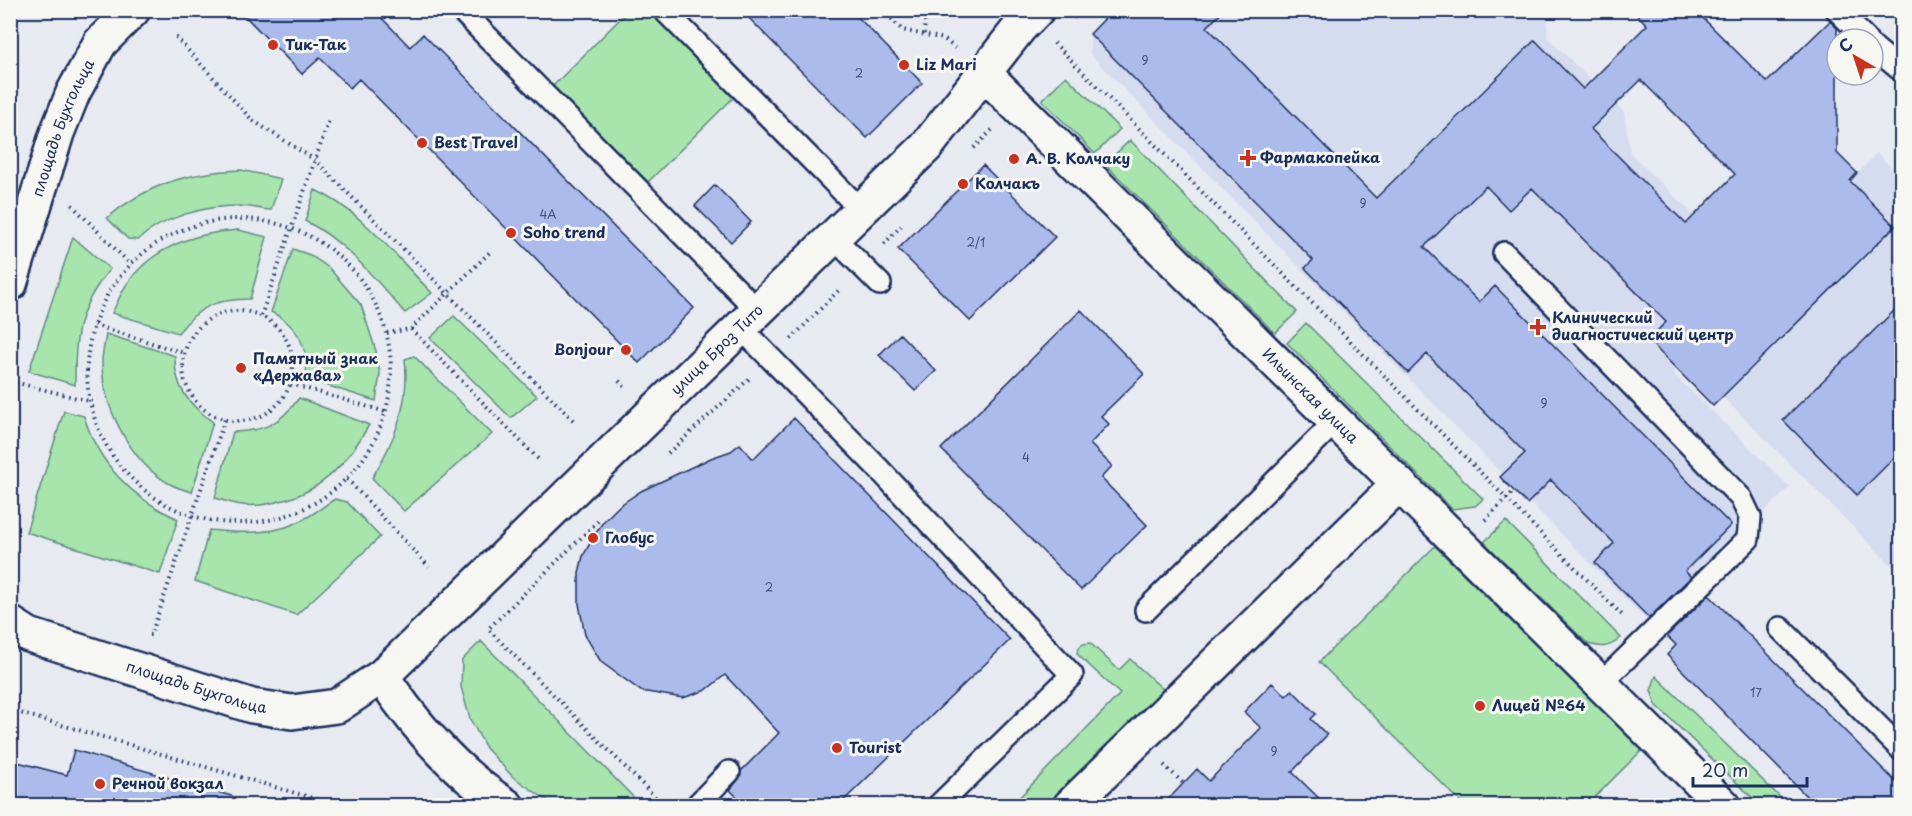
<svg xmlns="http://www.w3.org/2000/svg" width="1912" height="816" font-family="'Playpen Sans',sans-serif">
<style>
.built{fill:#d5dcf0}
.green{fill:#a7e5ac;stroke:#618a85;stroke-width:1.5}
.building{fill:#abbcec;stroke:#1b2f5e;stroke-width:1.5;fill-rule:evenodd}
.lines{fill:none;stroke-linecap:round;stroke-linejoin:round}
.service-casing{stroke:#1b2f5e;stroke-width:26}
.minor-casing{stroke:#1b2f5e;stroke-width:38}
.path{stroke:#1b2f5e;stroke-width:4;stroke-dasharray:1.5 4.5;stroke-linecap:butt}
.service{stroke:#f6f6f2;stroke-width:21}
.minor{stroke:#f6f6f2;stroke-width:33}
.poi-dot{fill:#c8321e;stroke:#f6f6f2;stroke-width:2}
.labels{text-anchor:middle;stroke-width:6;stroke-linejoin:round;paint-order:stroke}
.number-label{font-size:12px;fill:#3f5282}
.poi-label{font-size:15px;font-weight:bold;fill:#1b2f5e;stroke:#f6f6f2;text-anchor:start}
.street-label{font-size:15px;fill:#1b2f5e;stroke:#f6f6f2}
</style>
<rect width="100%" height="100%" fill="#e7eaf1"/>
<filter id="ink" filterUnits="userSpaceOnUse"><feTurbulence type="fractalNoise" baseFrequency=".0167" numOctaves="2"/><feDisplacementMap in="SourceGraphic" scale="12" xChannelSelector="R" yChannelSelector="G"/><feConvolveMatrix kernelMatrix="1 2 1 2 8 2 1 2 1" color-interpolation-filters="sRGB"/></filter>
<g filter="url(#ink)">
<path class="built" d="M1113 11H1548L1547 37 1624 112 1630 153 1762 281 1673 373 1790 487 1649 623 1090 54V34Z
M1877 153 1901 178V575L1723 397 1714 406 1681 373 1862 193 1850 181Z"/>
<path class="green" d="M628 11H652L736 95 648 182 553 86Z
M1066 76 1120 129 1095 154 1042 100Z
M1130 140 1297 312 1275 333 1105 164Z
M241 170 281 179 271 210C260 209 249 206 238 206 204 206 163 217 138 240L128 239 107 218C147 184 189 172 241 170Z
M315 190C362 211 396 257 432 293L405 313C376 280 346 241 305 221Z
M238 230 267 237 250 299C216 299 199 306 178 333L112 313C117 304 121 292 127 284 153 246 195 233 238 230Z
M73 237 110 269C77 309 75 334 75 385L29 371Z
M293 249 310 255 329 268 361 305 376 351 380 374 376 401 306 379C309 349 300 326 271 312Z
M454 316 537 396 511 418 430 338Z
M1306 323 1483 499 1475 506 1452 509 1287 343Z
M106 334 175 356C174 387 189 405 213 422L192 492C185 490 177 488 170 484 131 463 102 406 102 362 102 353 105 343 106 334Z
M414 356 492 434 404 511 372 478C395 440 410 404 405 359Z
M299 398 369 425C348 461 325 489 284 500 270 504 256 507 242 505 233 504 223 500 215 498L233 432C265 431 280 424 299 398Z
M64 411 84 416C98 464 133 499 178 519L160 574 26 532Z
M335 499 347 502 380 537 296 615 195 581 209 530C237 533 268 535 294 524 309 518 322 507 335 499Z
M1506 521 1621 638C1609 648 1602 648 1588 644L1484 542Z
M1435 546 1642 750 1587 805H1464L1319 662Z
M481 641 641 805H554L513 777 486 748 470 719 461 687 462 660Z
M1090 643 1119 670 1130 659 1166 692 1053 805 1011 806 1120 694 1077 654C1079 645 1081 644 1090 643Z
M1656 676 1788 805H1760L1656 705 1651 690Z"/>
<path class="building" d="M239 10H374L410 47 423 34 694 308 639 363 359 79 350 88 320 58 302 74Z
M741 10H851L922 83 867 138Z
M1113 10H1224L1207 27 1376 198 1535 40 1583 89 1647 25 1633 10H1695L1767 82 1830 21 1837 28V153L1857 173 1850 181 1895 226 1713 406 1648 340 1666 322 1532 188 1509 210 1486 186 1424 247 1479 302 1495 286 1731 525 1685 571 1691 577 1649 618 1595 563 1614 543 1551 480 1527 504 1500 477 1525 453 1427 354 1408 373 1305 268 1313 260 1090 34ZM1641 80 1735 174 1686 224 1591 129Z
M983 165 1055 237 970 321 898 249Z
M715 185 751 222 731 242 695 206Z
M1902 303V450L1857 495 1783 420Z
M1081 310 1144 374 1101 416 1109 424 1090 444 1112 466 1101 478 1147 525 1081 590 941 449Z
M900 334 936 371 915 391 879 355Z
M794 418 1010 640 838 806H746L730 790 738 780 741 771 779 733 725 675 706 690 683 698 641 691 601 662 585 635 579 604V573L583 556 593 538 603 522 619 506 641 491 711 458 731 451 740 444 753 459Z
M1709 595 1902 788V806H1816L1667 655 1676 645 1667 636Z
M1272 683 1286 696 1292 690 1316 714 1311 719 1327 735 1292 772 1327 806H1162L1197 769 1209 781 1261 728 1244 712Z
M74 750 235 797 234 806H10V760L67 775Z"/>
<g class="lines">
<defs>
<path id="service" d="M461 10 758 311
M664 10 861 210
M1837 10 1866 39
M1873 47 1902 71
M833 237 880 284
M1504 253 1741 498 1750 517 1748 539 1601 683
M740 327 878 468 1072 675 938 806
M1146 610 1336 421
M1780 628 1902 750
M696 806 729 772"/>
<g id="minor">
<path id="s1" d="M984 73 1724 806"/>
<path id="s2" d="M10 284 57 133 73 93 100 43 133 10"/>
<path id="s3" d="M10 623 29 635 252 706 292 712 337 706 382 676 926 147 1020 27 1037 10"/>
<path d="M382 676C415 726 456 773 507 806"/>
<path d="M1070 806 1399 484"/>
</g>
</defs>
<use href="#service" class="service-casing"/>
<use href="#minor" class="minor-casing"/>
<path class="path" d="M883 10 902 30 944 39 956 49
M1073 18 1081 10
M924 34 926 10
M176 37 252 120 315 160 576 423
M1054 43 1624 617
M974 148 992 130
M72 205 131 265
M87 371a152 152 0 1 1 304 0a152 152 0 1 1-304 0Z
M884 244 901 226
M183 366a55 55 0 1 1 110 0a55 55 0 1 1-110 0Z
M261 316 329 120
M94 325 184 353
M411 329 538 459
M387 333 411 329 492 250
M791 339 841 288
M10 381 89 401
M619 381 627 389
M291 384 386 412
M668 453 749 379
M347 479 429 567
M1485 520 1514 491
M598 521 488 629 664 806
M149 635H151L225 419
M10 710 340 806
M1164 765 1183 783"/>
<use href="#service" class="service"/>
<use href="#minor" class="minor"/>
</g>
</g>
<g class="poi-dot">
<circle cx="273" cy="45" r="6"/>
<circle cx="904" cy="65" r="6"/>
<circle cx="422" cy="143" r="6"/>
<path d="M1245 149h6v6h6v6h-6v6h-6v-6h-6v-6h6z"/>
<circle cx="1014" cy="159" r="6"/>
<circle cx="963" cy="184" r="6"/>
<circle cx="511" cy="233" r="6"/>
<path d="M1535 318h6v6h6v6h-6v6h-6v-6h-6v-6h6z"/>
<circle cx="626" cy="350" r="6"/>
<circle cx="241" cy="368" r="6"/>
<circle cx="593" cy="538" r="6"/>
<circle cx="1480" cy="706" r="6"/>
<circle cx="837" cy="748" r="6"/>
<circle cx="100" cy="784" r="6"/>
</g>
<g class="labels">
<g class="number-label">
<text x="1145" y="65">9</text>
<text x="859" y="78">2</text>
<text x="1363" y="208">9</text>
<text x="548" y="219">4А</text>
<text x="976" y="247">2/1</text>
<text x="1544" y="408">9</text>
<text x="1026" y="462">4</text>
<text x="769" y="592">2</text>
<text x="1756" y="697">17</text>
<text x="1274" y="756">9</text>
</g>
<g class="poi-label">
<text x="285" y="50">Тик-Так</text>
<text x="916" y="70">Liz Mari</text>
<text x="434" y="148">Best Travel</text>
<text x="1260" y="163">Фармакопейка</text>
<text x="1026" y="164">А. В. Колчаку</text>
<text x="975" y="189">Колчакъ</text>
<text x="523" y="238">Soho trend</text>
<text x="1552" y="323">Клинический<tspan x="1552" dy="17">диагностический центр</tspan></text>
<text x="614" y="355" text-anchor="end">Bonjour</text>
<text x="253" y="364">Памятный знак<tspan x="253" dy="17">«Держава»</tspan></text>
<text x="605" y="543">Глобус</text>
<text x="1492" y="711">Лицей №64</text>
<text x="849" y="753">Tourist</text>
<text x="112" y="789">Речной вокзал</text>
</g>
<g class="street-label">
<text dy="5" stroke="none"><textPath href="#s2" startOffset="165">площадь Бухгольца</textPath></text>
<text dy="5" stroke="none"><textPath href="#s3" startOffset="864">улица Броз Тито</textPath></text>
<text dy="5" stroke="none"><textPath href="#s1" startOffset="459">Ильинская улица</textPath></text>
<text dy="5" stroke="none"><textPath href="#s3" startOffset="198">площадь Бухгольца</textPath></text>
</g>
</g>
<rect width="1912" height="816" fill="none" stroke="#f6f6f2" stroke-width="36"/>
<rect x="18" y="18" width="1876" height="780" fill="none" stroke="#1b2f5e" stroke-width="2" filter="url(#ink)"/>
<g transform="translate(1855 57) rotate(321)"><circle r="28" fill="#f6f6f2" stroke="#9ea6b7" stroke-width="1.5"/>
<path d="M0-4.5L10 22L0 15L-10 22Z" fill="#c8321e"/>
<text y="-9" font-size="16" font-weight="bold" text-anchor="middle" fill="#1b2f5e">С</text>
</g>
<path d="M1693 777v9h114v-9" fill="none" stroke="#1b2f5e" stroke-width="3"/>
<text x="1702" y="777" font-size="18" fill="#1b2f5e" stroke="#f6f6f2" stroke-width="4.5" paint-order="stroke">20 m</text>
</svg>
